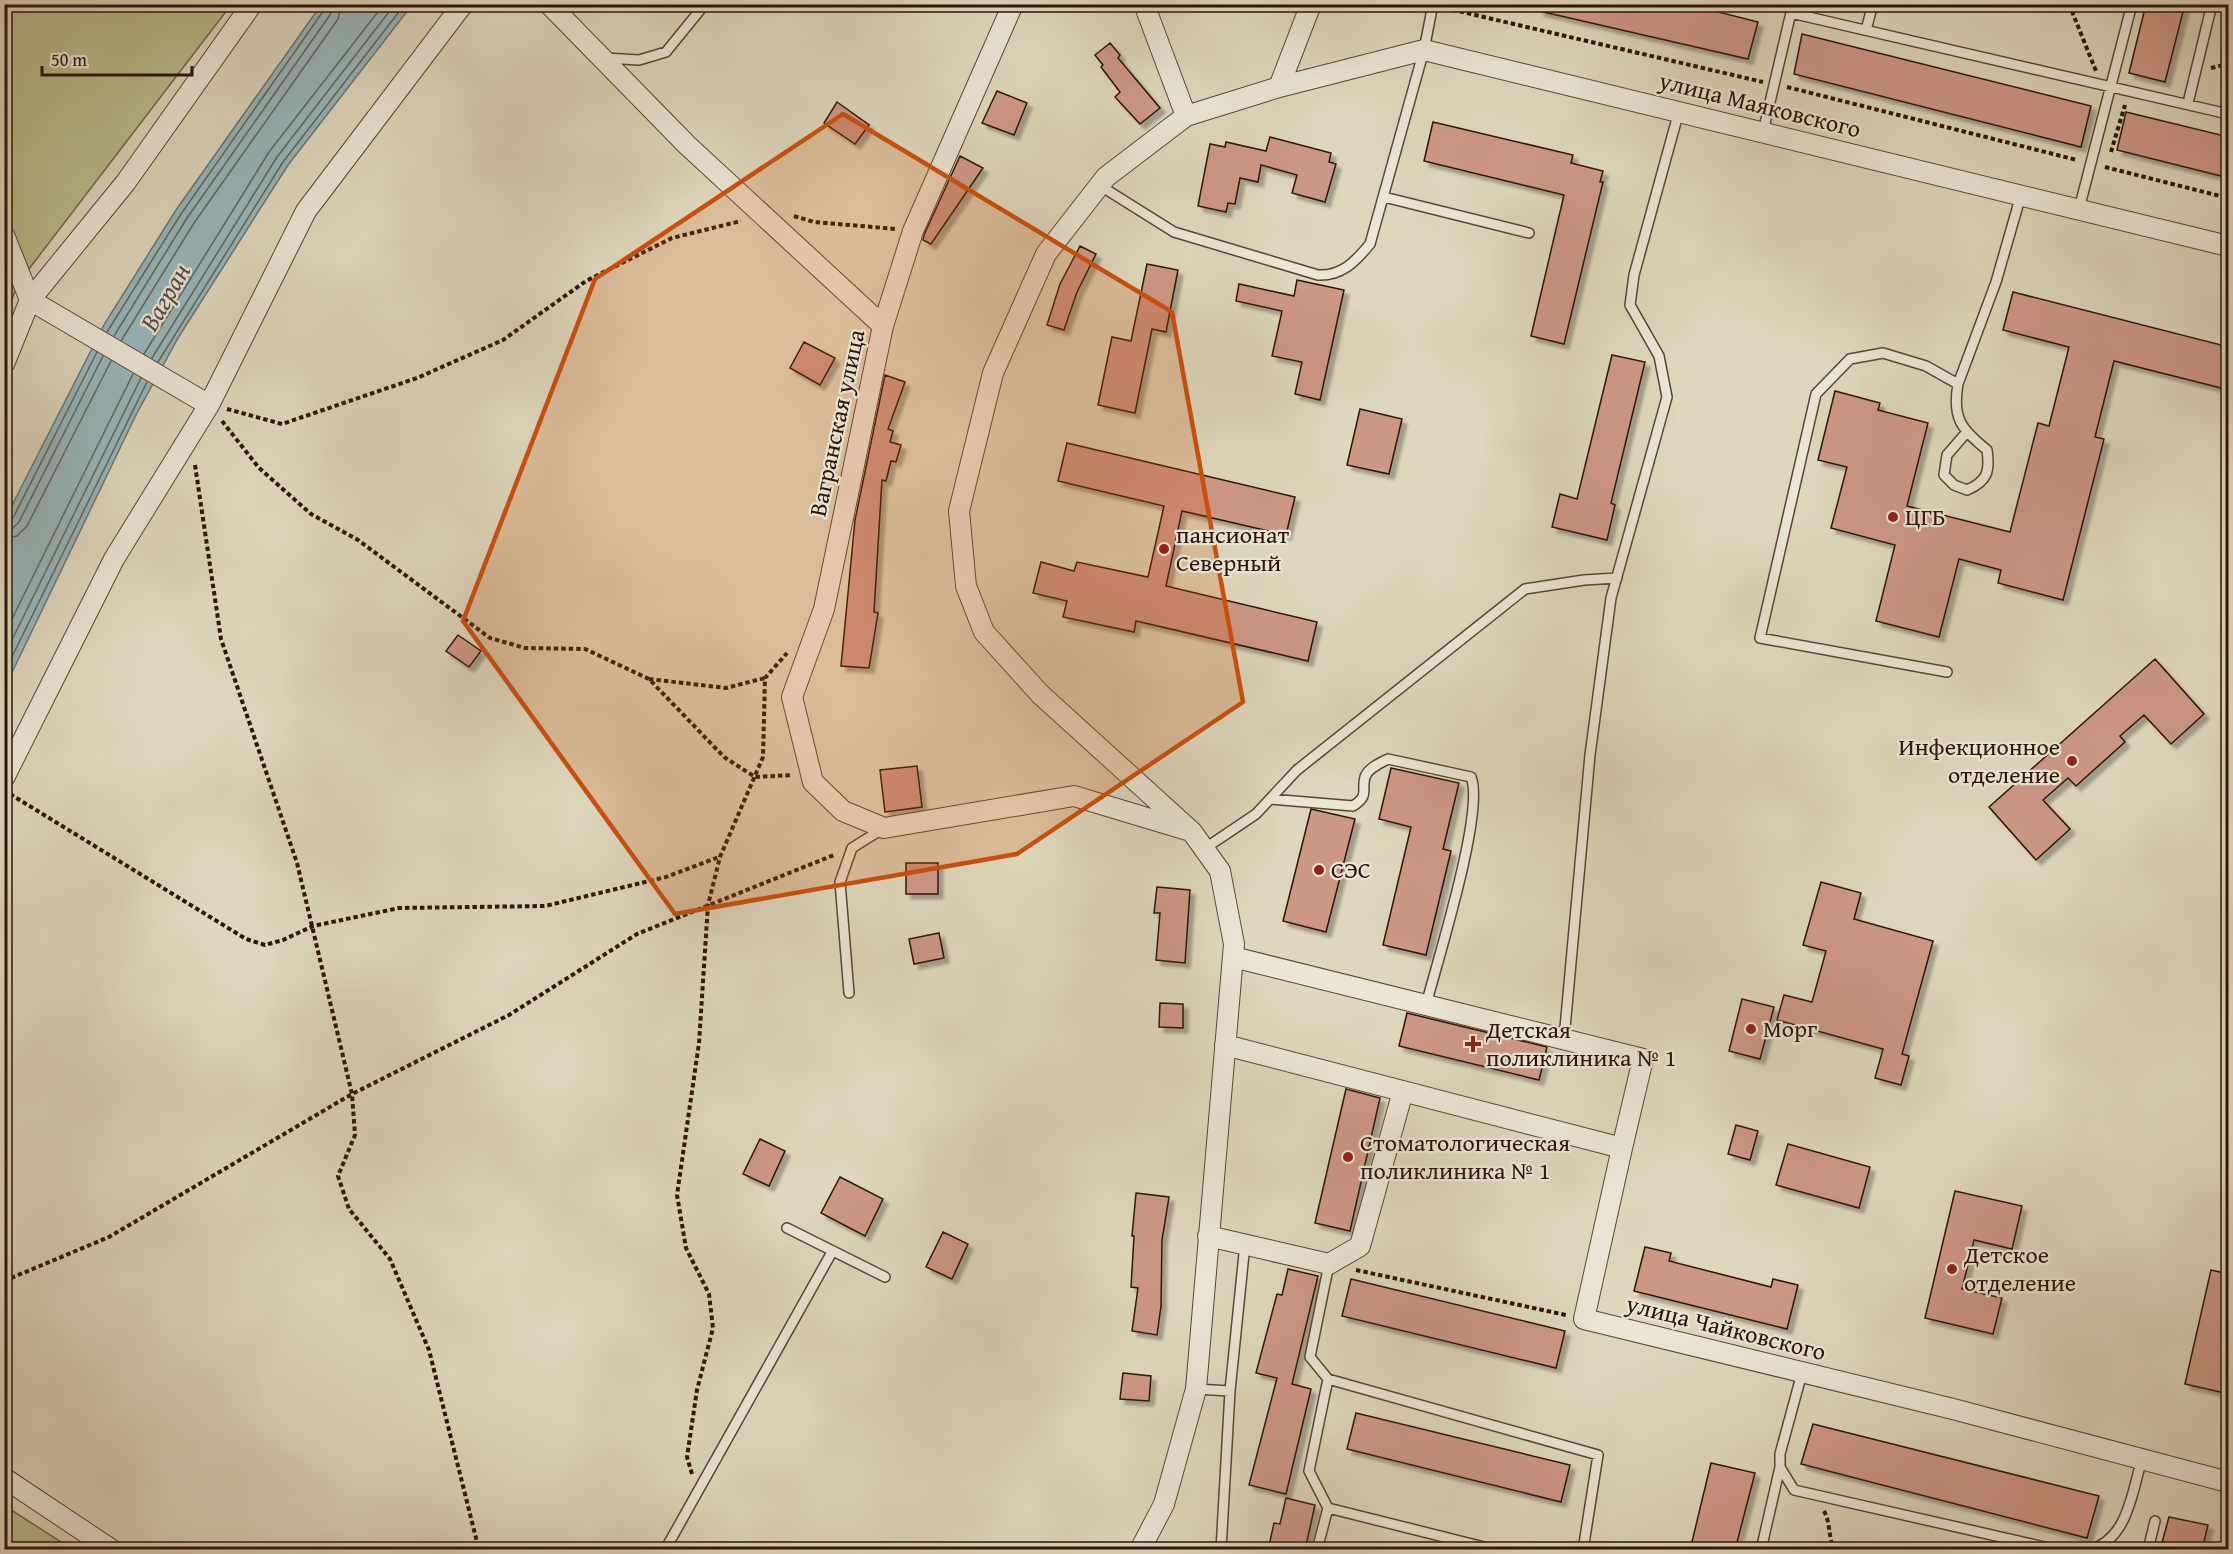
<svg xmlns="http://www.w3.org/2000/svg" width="2233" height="1554" font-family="'Gentium Book Plus',serif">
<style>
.green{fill:#b9bc8c;stroke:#73684b;stroke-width:1.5}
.water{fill:#97b7bb;stroke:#6d7674;stroke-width:1.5}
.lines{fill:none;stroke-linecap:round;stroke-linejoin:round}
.shore{stroke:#626662;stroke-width:1.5}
.building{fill:#cd9786;stroke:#2d140a;stroke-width:1.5;filter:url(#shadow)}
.lane-casing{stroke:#594537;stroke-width:12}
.street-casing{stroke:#594537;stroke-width:22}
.path{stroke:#2d140a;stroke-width:4;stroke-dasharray:4.5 3;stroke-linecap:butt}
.lane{stroke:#eae5d4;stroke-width:9}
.street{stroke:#eae5d4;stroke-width:20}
.marked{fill:#cc4f0c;fill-opacity:0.2;stroke:#cc4f0c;stroke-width:4.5;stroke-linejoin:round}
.poi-dot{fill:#8f2418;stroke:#eae5d4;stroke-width:2}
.labels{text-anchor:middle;stroke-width:4.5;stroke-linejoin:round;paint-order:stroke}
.street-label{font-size:24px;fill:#2d140a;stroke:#eae5d4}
.poi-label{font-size:24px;fill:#2d140a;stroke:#eae5d4;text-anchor:start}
.water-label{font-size:26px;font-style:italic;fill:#524d48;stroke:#eae5d4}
</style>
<defs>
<filter id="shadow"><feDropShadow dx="5" dy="5" stdDeviation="1.5" flood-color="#0004"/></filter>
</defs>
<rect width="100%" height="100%" fill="#ded7bd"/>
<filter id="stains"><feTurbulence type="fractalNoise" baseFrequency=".00333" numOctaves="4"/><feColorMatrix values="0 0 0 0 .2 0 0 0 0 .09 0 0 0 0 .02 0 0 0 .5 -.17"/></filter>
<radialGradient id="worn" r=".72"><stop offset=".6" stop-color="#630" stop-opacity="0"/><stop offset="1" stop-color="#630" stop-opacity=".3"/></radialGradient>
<path class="green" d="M5 5H231L19 282 5 316Z
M5 1506 72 1549H5Z"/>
<path class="water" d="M321 5H412L288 165 178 338 136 415 5 687 4 521 105 323 176 210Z"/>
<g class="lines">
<path class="shore" d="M107 332 181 214 324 10 325 4
M114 336 187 218 330 15 333 4
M121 341 194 223 338 19 342 4
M144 354 269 152 384 4
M152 358 277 157 395 4
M158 362 283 162 405 4
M4 522 13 518 97 352
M4 530 13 528 19 522 103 356
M4 539 17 536 27 526 111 361
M4 635 133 374
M4 656 141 378
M4 673 147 382"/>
</g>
<path class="building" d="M1540 4H1687L1758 22 1748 59 1539 11Z
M2146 4H2185L2165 82 2129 73Z
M1802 34 2091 106 2081 147 1794 74Z
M1110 43 1120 55 1118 58 1160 108 1140 124 1115 97 1120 92 1101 67 1103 65 1095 55Z
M997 91 1027 103 1014 135 982 123Z
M837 102 869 125 855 144 824 123Z
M2126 112 2229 137V178L2117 150Z
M1433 122 1573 155 1571 163 1603 171 1600 182H1603L1564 344 1531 336 1564 195 1424 161Z
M1270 137 1331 153 1329 162 1336 164 1325 202 1292 193 1297 175 1261 165 1258 182 1240 178 1235 204 1228 203 1226 212 1198 206 1210 144 1225 147 1226 142 1266 151Z
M960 156 983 168 931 244 923 240 924 235Z
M1080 246 1096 254 1077 292 1064 330 1047 325 1060 284Z
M1147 264 1178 270 1166 332 1152 329 1135 413 1098 405 1112 337 1131 341Z
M1297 280 1344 290 1320 400 1295 394 1302 362 1272 356 1282 311 1236 301 1239 284 1294 296Z
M2013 292 2229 347V390L2114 361 2095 437 2104 439 2063 600 1998 583 2001 570 1959 559 1939 637 1876 621 1895 545 1831 528 1847 467 1818 460 1835 391 1880 403 1878 410 1928 423 1907 506 2010 532 2038 423 2049 426 2069 347 2003 330Z
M804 342 835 358 820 385 790 368Z
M1612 355 1645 362 1611 503 1615 505 1607 540 1552 527 1560 494 1577 499Z
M885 375 905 382 888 429 893 431 890 442 901 445 896 462 891 461 886 481 882 480 874 612 878 613 869 668 841 666 855 520Z
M1360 409 1402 419 1389 474 1347 465Z
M1067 443 1295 497 1286 535 1182 511 1166 586 1317 622 1308 661 1136 621 1134 632 1063 617 1067 601 1033 593 1041 562 1074 571 1077 562 1148 577 1164 506 1058 481Z
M458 635 481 651 469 667 446 651Z
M2155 659 2204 714 2171 744 2144 715 2120 736 2125 742 2076 786 2068 778 2043 800 2070 829 2036 860 1989 807Z
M917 766 922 807 885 812 880 770Z
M1391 768 1459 783 1443 849 1451 851 1426 955 1383 945 1411 827 1379 819Z
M1311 809 1355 819 1326 932 1283 921Z
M906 863H938V894H906Z
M1821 882 1861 893 1854 919 1933 941 1902 1054 1909 1056 1901 1085 1875 1078 1883 1049 1777 1020 1784 995 1812 1002 1826 951 1803 945Z
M1157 887 1190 890 1185 963 1156 960 1160 913H1154Z
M939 933 944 958 914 964 909 939Z
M1742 999 1774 1007 1760 1059 1729 1051Z
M1160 1003 1183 1004V1028L1159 1027Z
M1407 1013 1547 1047 1539 1080 1399 1046Z
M1346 1089 1380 1098 1350 1231 1315 1223Z
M1736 1125 1758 1131 1750 1160 1728 1154Z
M760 1139 785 1151 769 1186 743 1174Z
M1788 1144 1870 1167 1859 1208 1776 1185Z
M840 1177 883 1199 865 1236 821 1213Z
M1955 1191 2022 1206 2012 1249 1974 1240 1962 1289 2002 1298 1993 1334 1925 1318Z
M1136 1193 1169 1197 1162 1240 1161 1306 1157 1335 1132 1331 1138 1288 1131 1287 1134 1236H1132Z
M943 1232 968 1244 952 1279 926 1267Z
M1645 1247 1671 1253 1669 1261 1771 1287 1773 1279 1798 1285 1787 1329 1634 1291Z
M1288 1269 1318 1276 1292 1384 1311 1389 1286 1494 1249 1485 1277 1378 1256 1373 1277 1294 1282 1295Z
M2211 1270 2229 1274V1394L2185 1384Z
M1351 1279 1565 1331 1556 1368 1342 1316Z
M1123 1373 1151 1376 1149 1401 1120 1399Z
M1356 1413 1570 1465 1561 1502 1347 1449Z
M1813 1424 2099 1496 2087 1538 1801 1464Z
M1711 1463 1755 1473 1735 1550H1690Z
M1286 1498 1315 1505 1305 1550H1268L1274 1523 1280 1524Z
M2169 1517 2208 1525 2202 1550H2160Z"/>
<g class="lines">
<defs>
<path id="lane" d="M1791 13 2228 114
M1866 30 1873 4
M605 58 639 60 666 52 705 4
M2188 103 2212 4
M1763 132 1793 4
M1099 185 1174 232 1318 275C1342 276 1355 262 1370 244L1424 50 1433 4
M1384 197 1529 233
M2079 209 2132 4
M1958 384C1952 418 1961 429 1987 450 1990 471 1988 481 1967 490L1954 485 1944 475 1947 455 1966 433
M1947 672 1760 638 1816 394 1850 359 1883 353 1926 366 1958 384 1996 282 2021 195
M1270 799 1353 806C1370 795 1361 791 1365 777 1368 768 1380 763 1388 759L1471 777C1485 811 1437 962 1426 1005
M1204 849 1256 814 1297 770 1525 589 1584 580 1617 578
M849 993 840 882 852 848 884 828
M1564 1039 1590 755 1611 598 1667 397 1659 356 1630 305 1634 275 1679 111
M787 1228 885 1277
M1802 1373 1780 1454V1467L1794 1490 2058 1550
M1328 1379 1598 1455 1583 1550
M1196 1389 1230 1391
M1328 1508 1496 1550
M665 1550 832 1252
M1221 1550 1230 1391 1245 1244
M1317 1550 1328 1508 1309 1471 1328 1379 1310 1357 1329 1264
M1761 1550 1780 1467
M2089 1550C2128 1540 2132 1492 2142 1459
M2148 1550 2155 1521"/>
<path id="street" d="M549 4 687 145 883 326
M1013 4 913 231 883 326 824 609 792 697 813 782 843 811 884 828 1074 796 1187 830
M1144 4 1186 116
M1279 87 1311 4
M4 235 30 300 209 405
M4 364 30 300 126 182 252 4
M4 778 114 559 209 405 306 211 463 4
M1233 957 1643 1059 1622 1148
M1225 1045 1622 1148 1584 1319 1953 1409 2228 1482
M1208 1236 1329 1264 1360 1246 1403 1091
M4 1478 112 1550
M1140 1550 1164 1504 1196 1389 1234 944 1220 871 1192 832 1040 694 984 632 966 586 959 511 993 373 1046 254 1106 177 1186 116 1279 87 1424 50 2228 246"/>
</defs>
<use href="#lane" class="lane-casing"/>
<use href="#street" class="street-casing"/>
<path class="path" d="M2069 4 2096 71
M1445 8 1763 82
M2211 68 2228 64
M1787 87 2077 160
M2111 152 2125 105
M2105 167 2228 198
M794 216 814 222 896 229
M227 409 282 424 417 378 503 340 586 281 672 238 741 221
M222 421 259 468 311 514 358 540 490 638 525 648 585 649 649 679 724 757 755 777 793 775
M195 465 221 639 297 863 352 1094 355 1135 338 1176 349 1209 390 1259 429 1350 479 1550
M649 679 726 688 765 678
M10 794 246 939 265 945 283 940 313 926 399 908 545 906 666 877 719 857
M1356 1270 1566 1315
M4 1281 109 1237 352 1094 509 1015 637 934 834 855
M692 1474 687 1457 697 1390 713 1328 709 1294 686 1248 677 1195 699 1043 708 905 720 857 763 757 765 678 787 653
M1824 1511C1831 1524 1828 1536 1834 1550"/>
<use href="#lane" class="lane"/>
<use href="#street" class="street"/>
</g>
<path class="marked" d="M843 114 1172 312 1243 702 1017 854 675 914 463 621 595 279Z"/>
<g class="poi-dot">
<circle cx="1893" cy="517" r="6"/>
<circle cx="1164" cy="549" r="6"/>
<circle cx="2072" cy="761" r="6"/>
<circle cx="1319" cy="870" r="6"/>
<circle cx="1751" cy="1029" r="6"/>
<path d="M1470 1035h6v6h6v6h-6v6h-6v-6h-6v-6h6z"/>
<circle cx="1348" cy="1157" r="6"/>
<circle cx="1952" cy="1269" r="6"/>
</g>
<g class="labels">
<g class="street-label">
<text transform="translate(1760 105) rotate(14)" y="8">улица Маяковского</text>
<text transform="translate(837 423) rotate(-78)" y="8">Вагранская улица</text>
<text transform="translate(1726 1328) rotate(14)" y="8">улица Чайковского</text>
</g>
<g class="poi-label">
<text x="1905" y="525">ЦГБ</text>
<text x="1176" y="543">пансионат<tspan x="1176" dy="28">Северный</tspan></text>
<text x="2060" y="755" text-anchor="end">Инфекционное<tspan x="2060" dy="28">отделение</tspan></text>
<text x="1331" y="878">СЭС</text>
<text x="1763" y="1037">Морг</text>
<text x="1486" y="1038">Детская<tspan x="1486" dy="28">поликлиника № 1</tspan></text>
<text x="1360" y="1151">Стоматологическая<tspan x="1360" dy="28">поликлиника № 1</tspan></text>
<text x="1964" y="1263">Детское<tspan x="1964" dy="28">отделение</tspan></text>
</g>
<g class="water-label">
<text transform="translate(165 297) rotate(-60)" y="9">Вагран</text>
</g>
</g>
<rect width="2233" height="1554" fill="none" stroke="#ded7bd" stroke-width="24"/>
<rect x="6" y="6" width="2221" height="1542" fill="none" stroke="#2d140a" stroke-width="3"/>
<rect x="12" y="12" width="2209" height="1530" fill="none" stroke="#2d140a" stroke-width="1.5"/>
<path d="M42 66v9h150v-9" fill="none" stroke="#2d140a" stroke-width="3"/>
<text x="51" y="66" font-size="18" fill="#2d140a" stroke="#eae5d4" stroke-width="4.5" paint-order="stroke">50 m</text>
<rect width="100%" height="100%" filter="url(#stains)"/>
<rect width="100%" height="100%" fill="url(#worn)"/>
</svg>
